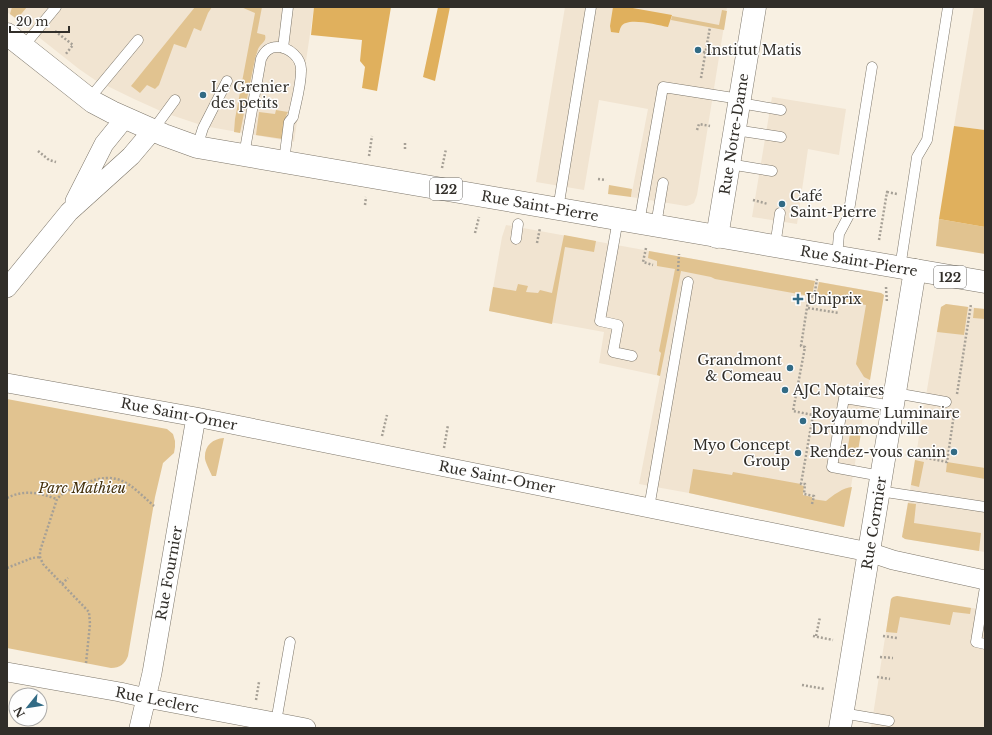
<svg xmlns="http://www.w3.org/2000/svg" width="992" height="735" font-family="'Libre Baskerville',serif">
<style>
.built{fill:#f1e4d1}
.green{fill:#e1c390}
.forest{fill:#e0b05d}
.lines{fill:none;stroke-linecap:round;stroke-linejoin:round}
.service-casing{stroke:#7d766a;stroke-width:11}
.minor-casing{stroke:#7d766a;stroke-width:20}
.tertiary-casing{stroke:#7d766a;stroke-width:23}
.primary-casing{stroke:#7d766a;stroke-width:23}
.path{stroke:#a6a096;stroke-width:2.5;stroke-dasharray:2 2;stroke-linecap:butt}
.service{stroke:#fff;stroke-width:10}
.minor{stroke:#fff;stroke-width:19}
.tertiary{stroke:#fff;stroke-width:22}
.primary{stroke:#fff;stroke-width:22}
.poi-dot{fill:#326b85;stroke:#fefefe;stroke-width:1.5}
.labels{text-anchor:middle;stroke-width:3;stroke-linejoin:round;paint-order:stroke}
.shield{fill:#fefefe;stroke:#6e6c69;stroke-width:1}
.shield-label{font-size:13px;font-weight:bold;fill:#312e29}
.poi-label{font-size:14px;fill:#312e29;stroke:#fefefe;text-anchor:start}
.street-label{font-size:14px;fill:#312e29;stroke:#fefefe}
.park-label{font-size:14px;font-style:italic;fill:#44300b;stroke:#fefefe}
</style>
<rect width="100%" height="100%" fill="#f8f0e2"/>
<path class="built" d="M7 7H314L294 142 204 126 165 113 134 99 95 80 79 69 7 12Z
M565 7H727L697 195 694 203 690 205 686 206 631 197 648 109 599 100 584 190 536 182Z
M974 7H985V130L954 126Z
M772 97 846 109 839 155 808 149 797 224 752 217Z
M506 225 881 293 884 295 844 527 689 493 639 484 660 376 599 363 604 332 489 311 502 237Z
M946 304 985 309V552L905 539 902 537 941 307Z
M897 596 985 610V728H871L891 599 893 597Z"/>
<path class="green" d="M12 7H27L17 19 10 14Z
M195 7H212L208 13 201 31 194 28 186 48 174 44 159 85 155 89 147 85 140 93 131 86Z
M241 7H262L257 33 265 35C267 42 261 43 258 49 257 52 256 56 255 59L240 133 234 132 235 119 255 13Z
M722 10 727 11 724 30 671 20 672 16 719 25Z
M276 110 288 112 286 116 283 139 256 135 259 112 275 114Z
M609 185 632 189 631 197 608 194Z
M939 219 985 227V254L936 246Z
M564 235 596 241 594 252 565 247 552 324 489 311 493 287 516 291 518 284 528 286 526 292 538 293 540 290 552 293Z
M649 251 815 281 812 295H804L715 279 711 277 681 271 660 376 657 375 661 353 659 351 675 269 657 266V261L648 258Z
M819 282 881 293 884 295 870 380 864 377 856 364 866 305 816 297Z
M946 304 968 307 964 335 937 332 941 307Z
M974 308 985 309V319L973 318Z
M7 399 167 429 173 434 175 441V447L174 453 163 463 155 497 128 656C125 664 120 668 111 668L7 648Z
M855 426 862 427 857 457 847 452 851 428Z
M224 438 216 476H212C210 471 206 464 205 459 204 446 212 439 224 438Z
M915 460 924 462 919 487 911 485Z
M947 462 985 468V479L946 472Z
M693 469 732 475 733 472 801 484 800 485 804 486 803 495 812 497V499L826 501C832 496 844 487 852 487L844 527 689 493Z
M908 503 916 504 914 523 981 533 979 551 905 539 902 537Z
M897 596 971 608 970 614 953 612 950 625 900 617 897 633 886 632 891 599 893 597Z"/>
<path class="forest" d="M314 7H391L377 91 362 88 365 67 360 61 362 40 311 35Z
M438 7H450L435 81 423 77Z
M613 7H627L672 15 668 27C658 25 635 19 626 23 621 24 620 29 619 33L611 32 610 26Z
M954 126 985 130V227L939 219Z"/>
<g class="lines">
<defs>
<path id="service" d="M23 47 56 7
M283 48 288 7
M89 99 138 40
M740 103 781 110
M153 130 175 100
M735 130 781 137
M197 147 203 128 227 81
M244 155 261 59C264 52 269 47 277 47 289 47 302 58 301 71 301 86 296 102 293 117L289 122 284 161
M729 164 772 171
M558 209 591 7
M618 219 600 321 618 325 613 352 632 356
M639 223 663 87 740 99
M656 225 663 183
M516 239 518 224
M775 246 780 213
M837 257 839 234 848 217 872 67
M900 268 917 157 927 140 948 7
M895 393 946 402
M881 476 832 467 844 398 893 406
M879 491 985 507
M649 508 688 282
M985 587 976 642 985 644
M842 713 889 721
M276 722 290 642"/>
<path id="minor" d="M75 201 104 144 125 118
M7 288 69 212 131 156 153 130
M7 383 196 417 869 552 893 560 985 580
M7 672 120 692 146 698 306 728
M139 728 152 673 196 417"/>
<path id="tertiary" d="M717 237 755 7
M840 728 915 270"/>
<path id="primary" d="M7 34 93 102 112 112 164 135 197 147 985 282"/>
</defs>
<use href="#service" class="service-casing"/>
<use href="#minor" class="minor-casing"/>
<use href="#tertiary" class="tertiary-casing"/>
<use href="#primary" class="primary-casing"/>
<path class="path" d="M55 31 73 45 65 55
M703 52 722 55
M701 78 710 27
M697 130 699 124 710 126
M405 149V142
M38 151 49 160 56 162
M369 156 372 136
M442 168 446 149
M598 179 606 180
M887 192 897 194
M753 200 768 204
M365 205 366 197
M475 233 479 217
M879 240 887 192H886
M537 243 540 228
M646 248 643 262 653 265
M678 271 679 254
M886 287 887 303
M808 308 839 313
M957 394 971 304
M813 415 826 417
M382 436 387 415
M444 448 448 425
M906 454 947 462 954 414
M7 498C25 489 39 493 57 499
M812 504 814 496 804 494 805 484H801L813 415 793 411 805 347 801 346 808 301 810 296 814 297 817 279
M7 568 32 558 40 557
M62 584 68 578
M813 636 833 640
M816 636 820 617
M883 636 897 638
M880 657 893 658
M86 663 90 624 89 612 43 564 40 557V551L57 499C64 491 73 488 83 484 119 469 129 484 154 506
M877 677 890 679
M802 685 825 689
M256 700 259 682"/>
<use href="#service" class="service"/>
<use href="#minor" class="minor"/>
<use href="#tertiary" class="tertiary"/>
<use href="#primary" class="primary"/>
</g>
<g class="poi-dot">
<circle cx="698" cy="50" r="4"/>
<circle cx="203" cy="95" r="4"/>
<circle cx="782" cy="204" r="4"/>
<path d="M796 293h4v4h4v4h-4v4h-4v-4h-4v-4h4z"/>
<circle cx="790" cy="368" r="4"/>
<circle cx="785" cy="390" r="4"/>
<circle cx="803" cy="421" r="4"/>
<circle cx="954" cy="452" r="4"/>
<circle cx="798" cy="453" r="4"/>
</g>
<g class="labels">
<g class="shield">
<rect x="430" y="178" width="32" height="22" rx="3"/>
<rect x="934" y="266" width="32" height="22" rx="3"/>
</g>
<g class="shield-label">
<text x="446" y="194">122</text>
<text x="950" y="282">122</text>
</g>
<g class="poi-label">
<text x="706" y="55">Institut Matis</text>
<text x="211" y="92">Le Grenier<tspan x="211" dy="16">des petits</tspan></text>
<text x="790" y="201">Café<tspan x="790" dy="16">Saint-Pierre</tspan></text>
<text x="806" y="304">Uniprix</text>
<text x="782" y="365" text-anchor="end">Grandmont<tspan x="782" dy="16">&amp; Comeau</tspan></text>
<text x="793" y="395">AJC Notaires</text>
<text x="811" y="418">Royaume Luminaire<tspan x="811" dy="16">Drummondville</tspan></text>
<text x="790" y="450" text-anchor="end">Myo Concept<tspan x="790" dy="16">Group</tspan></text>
<text x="946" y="457" text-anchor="end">Rendez-vous canin</text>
</g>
<g class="street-label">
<text transform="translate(734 134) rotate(-81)" y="5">Rue Notre-Dame</text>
<text transform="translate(540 206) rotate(10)" y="5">Rue Saint-Pierre</text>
<text transform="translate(859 261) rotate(10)" y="5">Rue Saint-Pierre</text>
<text transform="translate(179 414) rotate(11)" y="5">Rue Saint-Omer</text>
<text transform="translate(497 477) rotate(11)" y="5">Rue Saint-Omer</text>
<text transform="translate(874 523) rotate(-81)" y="5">Rue Cormier</text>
<text transform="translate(169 573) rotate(-80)" y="5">Rue Fournier</text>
<text transform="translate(157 700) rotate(11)" y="5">Rue Leclerc</text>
</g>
<g class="park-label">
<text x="82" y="493">Parc Mathieu</text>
</g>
</g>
<rect width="992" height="735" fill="none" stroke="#312e29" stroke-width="16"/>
<g transform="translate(28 707) rotate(240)"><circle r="19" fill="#fefefe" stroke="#acaba9"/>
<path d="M0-3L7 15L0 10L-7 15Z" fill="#326b85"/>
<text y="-6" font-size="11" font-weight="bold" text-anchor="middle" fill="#312e29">N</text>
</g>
<path d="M10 26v6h59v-6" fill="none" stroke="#312e29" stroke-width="2"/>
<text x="16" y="26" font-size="12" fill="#312e29" stroke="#fefefe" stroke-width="3" paint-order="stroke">20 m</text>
</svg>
